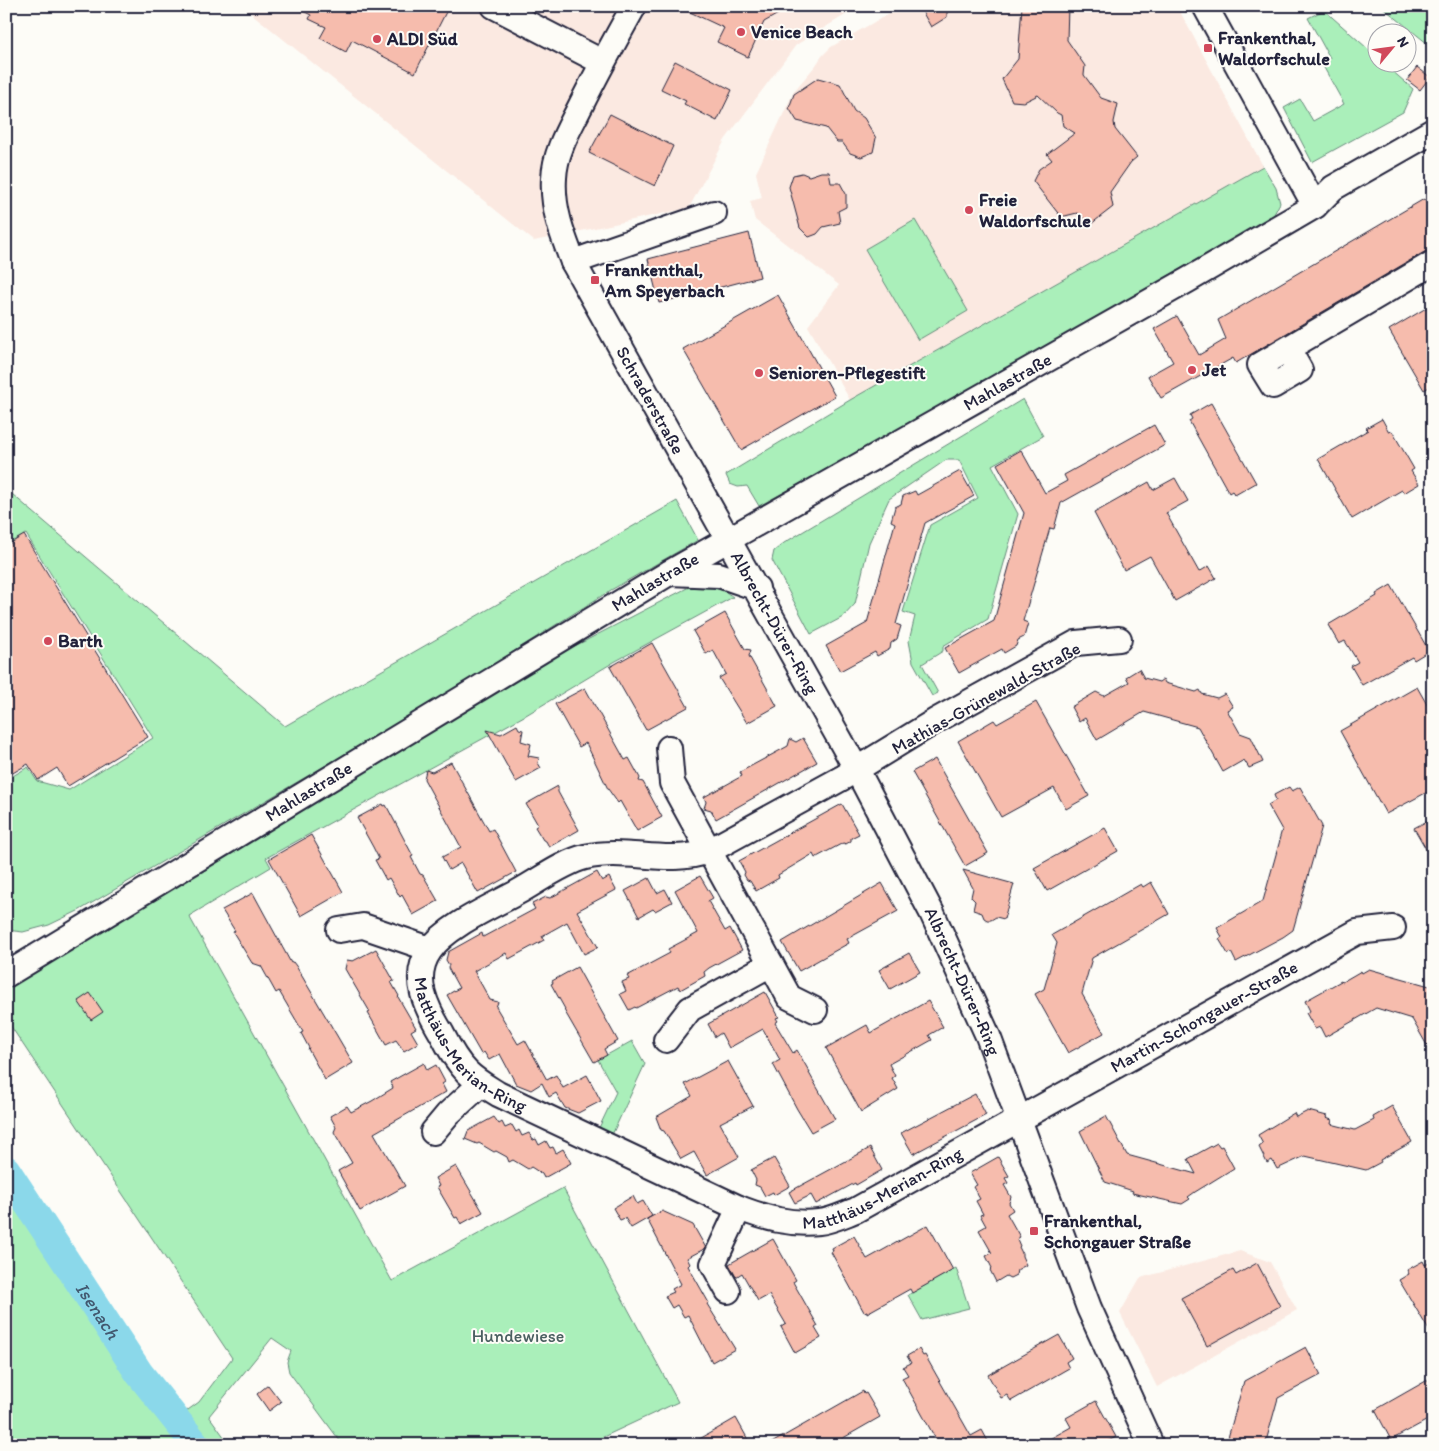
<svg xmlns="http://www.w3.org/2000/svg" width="1439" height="1451" font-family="Itim,sans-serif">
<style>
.built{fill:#fbe9e1}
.green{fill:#aaefba;stroke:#66887a}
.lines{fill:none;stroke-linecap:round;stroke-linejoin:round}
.river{stroke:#8bd8ea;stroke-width:29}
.building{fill:#f6bcad;stroke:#22223b}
.minor-casing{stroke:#22223b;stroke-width:28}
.minor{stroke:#fdfcf7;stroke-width:24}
.poi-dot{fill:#d1495b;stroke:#fdfcf7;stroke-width:2}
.labels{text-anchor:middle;stroke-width:4;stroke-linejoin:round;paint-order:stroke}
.poi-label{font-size:18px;font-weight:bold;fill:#22223b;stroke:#fdfcf7;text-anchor:start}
.street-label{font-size:18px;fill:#22223b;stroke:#fdfcf7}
.park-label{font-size:18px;fill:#4b6061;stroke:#fdfcf7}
.water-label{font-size:19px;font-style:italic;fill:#425970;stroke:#fdfcf7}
</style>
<rect width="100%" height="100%" fill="#fdfcf7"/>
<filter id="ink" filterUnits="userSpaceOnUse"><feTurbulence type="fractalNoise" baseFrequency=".02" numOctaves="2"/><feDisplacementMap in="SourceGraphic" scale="10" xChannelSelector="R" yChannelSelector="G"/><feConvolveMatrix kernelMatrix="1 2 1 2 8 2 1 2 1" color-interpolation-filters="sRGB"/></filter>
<g filter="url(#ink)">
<path class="built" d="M242 6H860L796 45 725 140 689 208 534 241Z
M902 6H1177L1263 166 850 400 808 326 839 285 755 220 750 201 762 198 756 173 794 91 816 65 822 56 831 47Z
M1240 1251 1270 1262 1297 1310 1157 1387 1120 1313 1140 1278Z"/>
<path class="green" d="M1381 6H1433V48Z
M1324 10 1376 56V62L1383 63 1413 89 1403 112 1312 162 1284 108 1300 99 1313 121 1344 104 1322 64 1330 58 1308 18Z
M1263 166 1276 188 1280 203 1273 216 930 412 759 506 747 486 738 487 730 484 726 475 850 400Z
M915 220 968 311 918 340 865 249Z
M1023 399 1043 436 992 465 1018 514 988 619 943 646V651L922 664 938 693 932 696 913 662 909 641 915 616 903 612 930 525 978 498 959 460H946L889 499 869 543 855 604 843 617 811 634 772 560 774 551 784 543Z
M6 489 285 726 677 501 698 540 611 590 440 698 80 910 49 925 23 932 6 930V780L28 767 37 781 69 790 153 738 26 534 6 545Z
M689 587C706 589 718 585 733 597L614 662 526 715 266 858 271 867 189 916 392 1281 563 1188 678 1402 586 1445H343L289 1372 287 1362 291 1351 272 1338 209 1416 230 1445H6V1154L150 1377 181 1415 199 1402 232 1358 6 1019V987L71 950 524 669 585 641Z
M632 1041 645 1064 611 1137 598 1130 616 1092 598 1060Z
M956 1268 969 1308 922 1320 908 1295Z"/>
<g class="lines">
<path class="river" id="s1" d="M6 1170 139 1373 196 1445"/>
</g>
<path class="building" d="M293 6H440L447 10 415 73 352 40 346 52 320 38 326 27 309 19 311 15Z
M677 6H792L764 22 748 57 717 42 724 28Z
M919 6H947V17L931 27Z
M1022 6H1068L1067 40 1085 66 1084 75 1101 98 1118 104 1114 122 1115 129 1137 157 1131 162 1110 192 1113 207 1091 224 1077 213 1061 217 1033 181 1039 169 1052 160 1047 154 1075 133 1063 126 1061 115 1057 113 1038 95 1024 102 1012 101 1002 79 1018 59Z
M675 61 732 90 717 121 684 104 686 101 661 89Z
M1417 67 1430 77 1420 90 1407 80Z
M818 78 840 84 854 111 864 118 876 138 873 152 861 157 850 153 842 142H837L826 128 797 121 789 108 794 94Z
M610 114 673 146 655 186 589 153Z
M821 172H829L831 183H840L846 194V207L838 211 840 223 823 227 817 234 809 237 800 228 789 187 793 175 802 173 809 176Z
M1424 199 1433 213V249L1426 251 1236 363 1233 358 1161 398 1148 376 1173 362 1154 329 1177 316 1199 355 1226 339 1218 320Z
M749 233 760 277 659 303 648 259Z
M778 295 835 396 741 450 683 349Z
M1433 304V385L1424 390 1389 330Z
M1211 403 1256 483 1235 495 1232 491 1229 493 1189 421 1192 419 1190 415Z
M1382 419 1389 432 1392 431 1414 469 1411 471 1419 484 1404 493 1402 490 1352 519 1318 459 1368 430 1366 428Z
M1154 425 1165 445 1061 503 1054 529 1050 528 1023 621 1028 623 1024 637 1018 640 1016 646 1004 653 1002 649 959 673 945 648 994 621 1024 513 997 464 1021 450 1045 493 1067 481 1064 475Z
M960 471 974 496 925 523 896 624 901 626 897 639 891 643 890 649 877 656 875 652 840 671 826 646 867 623 895 523 891 521 895 507 901 504 903 496 915 491 917 495Z
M1175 478 1188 501 1166 513 1199 572 1209 566 1216 578 1175 601 1150 556 1124 570 1094 513 1149 482 1153 490Z
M24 535 148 737 68 786 57 768 38 780 28 764 6 777V546Z
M1391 585 1429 651 1414 660 1412 657 1362 685 1351 666 1358 662 1345 641 1339 644 1328 625 1377 596 1376 594Z
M725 613 745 649 751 650 749 656 777 706 747 723 719 678 726 674 713 650 706 654 693 631Z
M652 643 688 707 646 730 610 667Z
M1139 669 1144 678 1159 682 1163 679 1165 683 1196 692 1200 690 1202 694 1217 698 1225 694 1233 707 1227 710 1240 733 1251 737 1263 762 1249 768 1244 760 1223 772 1198 727 1144 712 1097 740 1085 718 1079 722 1071 707 1096 692 1104 696 1129 682 1126 677Z
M1417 687 1433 715V789L1386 814 1340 731Z
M585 688 625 760 629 758 640 778 639 781 643 782 662 817 637 831 620 801 618 803 608 789 586 743 579 747 555 704Z
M1036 702 1089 796 1066 809 1054 788 1001 817 958 741 994 720 997 724Z
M517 725 519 729 523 730 521 741 531 744 528 756 539 758 538 763 541 768 516 782 487 730 501 734Z
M803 738 817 762 716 819 711 810 704 808 706 802 704 797 742 776 740 772 788 746 790 739 796 742Z
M935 759 988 853 965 866 912 772Z
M451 762 489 831 493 829 516 872 478 893 461 863 449 870 442 857 461 847 424 779 426 770 432 772Z
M558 786V792L579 830 549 847 546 841 543 840 535 827 538 825 526 804Z
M1289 787 1292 791 1300 787 1322 826 1293 930 1283 937 1236 962 1231 952 1228 954 1219 939 1222 937 1217 928 1263 901 1280 840H1279L1282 830 1268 805 1276 800 1274 795Z
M383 804 384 806 386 805 413 856 411 857 420 874 423 875 438 901 413 915 402 895 400 897 389 878 386 880 375 860 379 859 373 847 357 818Z
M842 804 859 834 851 838V841L846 844 843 843 815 858 813 854 778 875 779 878 756 891 750 881 747 880 744 875 745 872 739 861Z
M1433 818V861L1414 828Z
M1105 828 1118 851 1047 891 1034 868Z
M311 835 343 892 301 916 269 859Z
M963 870 1014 884 1004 919 996 917 991 920H987L984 918 982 913 973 910 975 901 971 897 973 888Z
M597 872 602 881 609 877 616 890 577 911 598 947 584 954 567 922 542 936 544 940 509 959 506 953 474 971 490 1000 498 1002 496 1007 518 1044 525 1040 547 1080 556 1075 563 1088 587 1075 601 1101 578 1113 565 1108 556 1093 549 1097 542 1083 531 1090 516 1084 500 1054 489 1060 484 1052 481 1054 447 995 459 988 448 968 449 965 446 960 448 952 482 933 483 937 535 909 532 904 546 897 550 898Z
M700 876 713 898 708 901 725 931 730 928 742 950 709 968 704 972 705 976 680 990 678 986 636 1008 635 1007 629 1010 620 994 626 991 622 982 629 979 627 976 670 953 668 949 698 933 675 890Z
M649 878 657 893 665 889 672 902 655 911 653 909 639 917 625 891Z
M1151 882 1169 914 1092 958 1082 994 1104 1033 1068 1053 1035 994 1044 989 1057 943 1052 935 1141 884 1143 887Z
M882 883 898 911 847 939 849 943 799 971 782 942Z
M253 893 291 963 293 962 296 966 353 1063 325 1080 308 1049 309 1048 301 1033 303 1032 279 991 276 993 261 966 252 963 233 932 235 931 222 910Z
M376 949 394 981 391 982 399 996 398 997 416 1028 411 1031 418 1043 404 1051 396 1040 386 1045 368 1013 370 1012 345 969 347 960 353 961Z
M909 953 920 972 890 989 879 970Z
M577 967 618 1041 604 1049 607 1055 594 1062 564 1010 565 1009 551 984 553 983 552 981Z
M1369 969 1433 987V1056L1412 1019 1376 1008 1325 1037 1320 1027 1315 1029 1306 1013 1310 1011 1305 1001 1341 981 1342 982 1361 971 1362 973Z
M765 992 779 1017 776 1018 778 1021 775 1023 793 1053 797 1050 810 1073H809L835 1119 811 1132 797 1109 773 1064 780 1060 763 1029 729 1048 721 1033 715 1037 708 1024Z
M90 993 103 1012 91 1020 78 1001Z
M928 1001 943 1027 929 1035 932 1040 889 1064 895 1076 892 1078 898 1089 861 1112 826 1048 867 1025 871 1033Z
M728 1061 753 1106 720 1123 739 1157 707 1175 694 1152 681 1159 664 1131 661 1130 656 1117 692 1096 685 1084Z
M424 1063 427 1070 436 1065 445 1082 442 1084 446 1092 374 1133 405 1186 360 1211 338 1171 352 1163 334 1132 336 1127 330 1116 347 1106 351 1112 372 1101 393 1088 390 1082Z
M975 1094 986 1115 913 1154 901 1133Z
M1392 1106 1412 1142 1380 1160 1381 1162 1366 1170 1305 1156 1277 1169 1272 1160 1267 1163 1259 1147 1263 1144 1258 1135 1294 1113 1296 1117 1308 1111 1327 1116 1326 1118 1332 1120 1331 1124 1355 1130 1374 1120 1373 1117Z
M1106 1116 1127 1155 1196 1174 1188 1159 1217 1143 1220 1147 1222 1146 1234 1168 1195 1192 1188 1197 1190 1199 1182 1204 1132 1193 1133 1191 1105 1182 1080 1131Z
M494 1117 499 1124 502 1122 505 1128 512 1125 516 1132 519 1130 522 1136 529 1133 533 1140 536 1139 539 1145 546 1141 550 1148 553 1147 556 1153 563 1149 571 1163 544 1178 542 1174 531 1167 528 1169 513 1160 509 1162 507 1157 496 1151 494 1152 479 1143 477 1144 465 1139 468 1131Z
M870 1148 882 1170 856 1185 855 1183 816 1204 811 1195 795 1203 789 1192Z
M998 1157 1009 1176 1005 1178 1008 1183 1004 1185 1011 1197 1009 1203 1013 1210 1007 1214 1020 1237 1017 1239 1020 1246 1019 1247 1022 1253V1256L1026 1265 1017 1270 1016 1275 1010 1278 1006 1276 996 1282 990 1270 992 1268 986 1256 992 1253 979 1230 986 1226 980 1215 983 1214 976 1201 980 1199 973 1187 977 1185 970 1173Z
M774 1158 790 1186 774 1195 773 1192 765 1196 760 1187 755 1185 756 1180 751 1170Z
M456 1166 483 1212 461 1224 457 1217 455 1218 437 1187 439 1186 435 1178Z
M633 1196 637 1204 643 1201 652 1216 631 1228 625 1218 620 1220 613 1208Z
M662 1211 693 1225 706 1248 687 1258 690 1264 688 1266 709 1303 707 1304 735 1349 712 1362 688 1315 684 1317 677 1305 672 1308 665 1296 674 1292 672 1289 681 1284 647 1219Z
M928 1225 953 1270 912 1293 910 1289 867 1313V1311L864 1312 831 1252 833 1251 832 1248 854 1236 867 1259Z
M773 1239 796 1280 793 1282 818 1326 815 1328 821 1338 795 1353 781 1327 786 1324 769 1295 758 1301 742 1273 736 1277 729 1264Z
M1423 1261 1425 1265 1433 1261V1337L1399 1280 1409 1274 1407 1270Z
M1257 1263 1280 1306 1207 1346 1181 1298 1233 1270 1236 1275Z
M1059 1335 1072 1358 1066 1362 1069 1368 1011 1401 1007 1395 1001 1398 988 1375Z
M1306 1347 1321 1375 1278 1398 1265 1445H1226L1244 1381Z
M919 1349 923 1356 925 1355 971 1436 982 1430 990 1445H939L902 1378 908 1375 903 1367 911 1363 907 1356Z
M1433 1377V1417L1391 1440 1375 1410Z
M268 1385 281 1402 269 1411 257 1394Z
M863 1391 864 1394 866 1393 880 1417 831 1445H768Z
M1096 1401 1116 1437 1101 1445H1039L1071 1427 1066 1418Z
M736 1418 751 1445H689L717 1429Z"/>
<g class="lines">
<defs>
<g id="minor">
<path d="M494 6 602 62"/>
<path id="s2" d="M634 6C615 40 597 73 580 107 569 129 555 152 554 178 552 208 562 234 573 262L857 770 932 913 988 1036 1089 1308 1151 1445"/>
<path d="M1205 6 1315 206"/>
<path d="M573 262 714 213"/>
<path d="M1288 349 1300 370 1273 386 1260 365 1433 263"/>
<path d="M669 573 719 575 757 588"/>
<path id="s3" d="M1119 639 1076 643 937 720 844 777 709 851C666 866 628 847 585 857 564 862 538 881 518 892 493 906 446 926 430 950 410 978 427 1009 442 1034 449 1048 456 1061 467 1072 476 1081 487 1087 498 1094L739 1208C765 1218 790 1225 819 1222 831 1221 845 1214 856 1210L1357 932 1393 928"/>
<path d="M669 748 672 783 771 964 789 997 815 1010"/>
<path d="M339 930 363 926 430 949"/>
<path id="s4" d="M6 975 669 573 1188 280 1315 206 1333 188 1433 131"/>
<path d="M666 1040 690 1009 771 964"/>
<path d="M433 1132 448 1114 481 1084"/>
<path d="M728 1291 713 1264 739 1208"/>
</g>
</defs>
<use href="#minor" class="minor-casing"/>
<use href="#minor" class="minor"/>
</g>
</g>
<g class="poi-dot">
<circle cx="741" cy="32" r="5"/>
<circle cx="377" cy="39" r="5"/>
<rect x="1203" y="43" width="10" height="10" rx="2.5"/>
<circle cx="969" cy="210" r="5"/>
<rect x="590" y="275" width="10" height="10" rx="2.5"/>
<circle cx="1192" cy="370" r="5"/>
<circle cx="759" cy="373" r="5"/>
<circle cx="48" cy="641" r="5"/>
<rect x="1029" y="1226" width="10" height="10" rx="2.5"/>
</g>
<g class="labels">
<g class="poi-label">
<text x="751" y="38">Venice Beach</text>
<text x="1218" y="44">Frankenthal,<tspan x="1218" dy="21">Waldorfschule</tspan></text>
<text x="387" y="45">ALDI Süd</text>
<text x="979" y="206">Freie<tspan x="979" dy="21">Waldorfschule</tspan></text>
<text x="605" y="276">Frankenthal,<tspan x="605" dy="21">Am Speyerbach</tspan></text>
<text x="1202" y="376">Jet</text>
<text x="769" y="379">Senioren-Pflegestift</text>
<text x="58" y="647">Barth</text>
<text x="1044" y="1227">Frankenthal,<tspan x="1044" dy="21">Schongauer Straße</tspan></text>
</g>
<g class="street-label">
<text dy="6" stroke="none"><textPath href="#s4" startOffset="1164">Mahlastraße</textPath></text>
<text dy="6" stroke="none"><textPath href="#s2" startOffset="436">Schraderstraße</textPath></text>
<text dy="6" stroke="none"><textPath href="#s4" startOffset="759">Mahlastraße</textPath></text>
<text dy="6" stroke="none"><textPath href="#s2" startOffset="691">Albrecht-Dürer-Ring</textPath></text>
<text transform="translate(986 698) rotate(-29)" y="6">Mathias-Grünewald-Straße</text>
<text dy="6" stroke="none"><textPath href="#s4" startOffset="354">Mahlastraße</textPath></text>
<text dy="6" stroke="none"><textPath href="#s2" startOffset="1096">Albrecht-Dürer-Ring</textPath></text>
<text dy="6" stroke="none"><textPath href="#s3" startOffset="1732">Martin-Schongauer-Straße</textPath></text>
<text dy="6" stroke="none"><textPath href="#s3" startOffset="889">Matthäus-Merian-Ring</textPath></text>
<text dy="6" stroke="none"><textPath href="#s3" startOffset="1366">Matthäus-Merian-Ring</textPath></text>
</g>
<g class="park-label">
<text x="518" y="1342">Hundewiese</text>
</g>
<g class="water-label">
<text dy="7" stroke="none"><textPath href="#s1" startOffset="168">Isenach</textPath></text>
</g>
</g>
<rect width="1439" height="1451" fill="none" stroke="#fdfcf7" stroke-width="25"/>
<rect x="12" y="12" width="1414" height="1426" fill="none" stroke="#22223b" stroke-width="2" filter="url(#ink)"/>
<g transform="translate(1392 48) rotate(61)"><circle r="24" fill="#fdfcf7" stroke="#a5a5ac"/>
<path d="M0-4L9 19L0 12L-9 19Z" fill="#d1495b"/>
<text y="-8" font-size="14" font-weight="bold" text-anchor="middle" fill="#22223b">N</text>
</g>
</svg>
